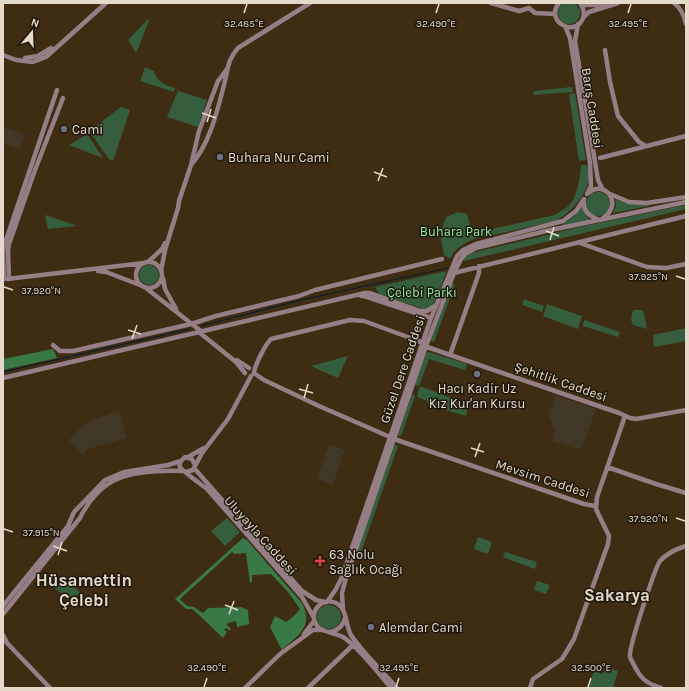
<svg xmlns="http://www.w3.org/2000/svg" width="689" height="691" font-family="Karla,sans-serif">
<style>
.education{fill:#403726}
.green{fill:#355e3e}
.forest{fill:#387947}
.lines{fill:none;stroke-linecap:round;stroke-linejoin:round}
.stream{stroke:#011a35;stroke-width:1}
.secondary{stroke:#967e87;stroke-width:4.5}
.ticks{fill:none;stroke:#e4d9ca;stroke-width:1.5}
.worship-dot{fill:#6b7280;stroke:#1f170c;stroke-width:1.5}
.health-dot{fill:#e0444e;stroke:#1f170c;stroke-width:1.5}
.labels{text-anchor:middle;stroke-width:3;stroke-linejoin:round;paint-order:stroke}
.street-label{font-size:13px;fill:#e4d9ca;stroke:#1f170c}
.poi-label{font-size:13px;fill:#e4d9ca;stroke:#1f170c;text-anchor:start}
.park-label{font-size:13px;fill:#92eda4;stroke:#1f170c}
.district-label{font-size:17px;font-weight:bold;fill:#e4d9ca;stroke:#1f170c}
.ticks-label{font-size:10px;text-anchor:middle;fill:#e4d9ca;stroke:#1f170c;stroke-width:3;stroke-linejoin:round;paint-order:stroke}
</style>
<rect width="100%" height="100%" fill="#3e2d12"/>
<path class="education" d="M3 127 25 134 20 149 3 143Z
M555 395 596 409 582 448 577 449 552 441 555 431 549 415Z
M119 411 127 438 88 449 83 455 68 441 82 426 91 420Z
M329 444 345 450 333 485 317 478Z"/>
<path class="green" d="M558 13a11 11 0 1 1 22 0a11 11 0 1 1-22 0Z
M148 19 149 21 136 53 128 40Z
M145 67 154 71C157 82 165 85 175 88L174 92 140 81Z
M572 87 573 92 533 95 534 91Z
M178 91 207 100 198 127 167 117Z
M575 93 586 160 579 161 569 94Z
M121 107 130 110 113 161 109 159 89 131Z
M87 134 103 158 69 145Z
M581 165H587C596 187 573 211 556 221L474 239V233L555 215C560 211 568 208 571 203 578 194 580 175 581 165Z
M586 204a12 12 0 1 1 24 0a12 12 0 1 1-24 0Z
M615 199 625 203 647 204 649 206 613 213 616 206Z
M686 205V209L464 261 463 259 471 253 589 225Z
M582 206 585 214 590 220 561 226 574 216Z
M458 212 467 214 474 239C463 244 455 248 450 259L444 255 440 235 446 217Z
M45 215 75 225 76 226 48 229Z
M139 275a10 10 0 1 1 20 0a10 10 0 1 1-20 0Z
M447 271 434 304 428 308 423 309 379 294 375 287Z
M452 283 455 284 434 342 430 341Z
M524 299 544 306 542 312 522 305Z
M547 304 582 316 578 329 543 316Z
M633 310H643L647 329 633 325 631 320Z
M584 320 620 332 618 337 583 326Z
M686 328V341L654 347 653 335Z
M429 352 467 364 465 370 429 359 419 386 415 385 426 353Z
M348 356 338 378 311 366Z
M420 386 457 400V402L468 406 466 416 429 405 427 401 417 397Z
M412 394 415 396 401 436 398 435Z
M394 445 398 446 359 558 357 557V552Z
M227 518 240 532 225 546 211 531Z
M478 537 492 542 488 554 474 549Z
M505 552 537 562 535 569 503 557Z
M63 576 81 593 68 600 54 587Z
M537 581 550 585 546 594 534 590Z
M317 617a12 12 0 1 1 24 0a12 12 0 1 1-24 0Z
M606 667 618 671 613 688H588L594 671 603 674Z"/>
<path class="forest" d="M53 349 57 358 3 370V359Z
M244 537V540L246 539 302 603C314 627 298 635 282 650L270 627 275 616 286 622 294 616 300 609 288 592 271 574 252 575V582L250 583 246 553 234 554 232 552 180 599 187 606 194 607 203 613 208 608 241 607 248 610 249 624 237 627 236 621 228 623 227 625 231 629 230 631 226 628 224 629 227 632 223 638 199 615 192 609H186L175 599Z"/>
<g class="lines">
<path class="stream" d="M201 326 297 301 448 268
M3 372 190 329"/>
<path class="secondary" d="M491 3 519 11 529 8 535 13 555 14
M559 3C544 22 576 38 583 18 585 12 583 7 580 3
M582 3 586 5H604
M674 3C681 8 684 15 686 24
M583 18 589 12 618 3
M578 24 575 41 598 180 603 190
M565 26 570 38 590 163 591 186 587 194
M605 50 610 82 618 116 639 142 646 146
M3 55 16 60 33 62 46 57 106 3
M25 58 38 56 51 48
M600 158 686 136
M191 165C210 143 217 112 224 85 228 70 227 60 238 48L310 3
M588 193C605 179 624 204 603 218
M610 194 629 202 647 203 686 197
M584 199C582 211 589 216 599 220
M580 243 647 267 666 268 686 264
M148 262 162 249 165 243
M136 275a13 13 0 1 1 26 0a13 13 0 1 1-26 0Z
M98 271 106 272 140 285
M161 271 165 250 178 208 179 201 191 165 199 131 218 81 227 69
M454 273 686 216
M163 278 165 289 176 309
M4 279 3 251 5 243 57 90
M7 279 144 263
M9 279 8 251 9 244 35 170 63 98
M146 288 202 332
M361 296H364L431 318
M200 333 236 362 245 373
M53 345 60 351H73L191 324 216 316 299 296 315 290 442 259
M450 355 479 273V266
M237 360 249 368
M254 372C256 363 265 345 271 339L350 320 364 321 416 340C422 342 425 346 430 348L555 391 619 413 630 418 636 419 686 410
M254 373 264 380 319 406 390 437
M3 378 365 293H370L420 311H427L435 306
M394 439 584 504 595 506
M188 457 204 448
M181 461C180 463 179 465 180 467 181 470 202 485 207 489L302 597 314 618
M607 467 656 484 686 493
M194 468 302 591 316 600 325 602
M186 472 193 470 202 453 228 419 251 376
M82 514C88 503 98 491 108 484 126 471 162 470 183 471
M327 602 336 589 342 577 431 318 457 256 463 250 476 244 563 221 576 211 584 199
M3 606 68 526 74 512 105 480 124 472 168 465 181 461 185 457 192 459 195 465
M343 610 342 593 346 578 426 346 454 273 461 259 465 254 476 248 546 231 686 202
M3 614 80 518 82 514
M329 632C338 631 343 626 345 618
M304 634 314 621
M3 635 7 643 50 688
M245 688 280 654 313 630H321
M308 688 353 645
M391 688C379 674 358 646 343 637 334 632 319 633 315 622 309 606 330 594 341 607 347 613 346 627 351 635 362 652 383 672 397 688
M530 688 533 679 562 659 574 639 608 544 609 536 596 509 597 497 625 416
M661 688C646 683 641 679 634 665 633 663 631 660 630 657 628 649 655 568 660 561 667 553 676 549 686 546"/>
</g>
<path class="ticks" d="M244 13 247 4M436 13 439 4M628 13 631 4M202 113 216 118M207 122 211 109M374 172 387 177M378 181 383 168M546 231 559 236M550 240 554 227M676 276 685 279M4 287 13 290M128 330 141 334M132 339 137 325M299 389 313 393M304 398 308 384M471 448 484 452M475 457 480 443M676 518 685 521M4 529 13 532M53 546 67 551M58 555 62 542M225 605 238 610M229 614 234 601M204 687 207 678M396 687 399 678M588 687 591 678"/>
<g class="worship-dot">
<circle cx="64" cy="129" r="4"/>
<circle cx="220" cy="157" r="4"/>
<circle cx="477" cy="374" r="4"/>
<circle cx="371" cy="627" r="4"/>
</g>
<path class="health-dot" d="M318 555h4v4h4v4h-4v4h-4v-4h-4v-4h4z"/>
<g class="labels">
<g class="street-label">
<text transform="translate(593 108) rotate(81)" y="5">Barış Caddesi</text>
<text transform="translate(402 369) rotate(-71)" y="5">Güzel Dere Caddesi</text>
<text transform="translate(561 381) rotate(19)" y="5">Şehitlik Caddesi</text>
<text transform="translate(543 478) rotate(18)" y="5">Mevsim Caddesi</text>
<text transform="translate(261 535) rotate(48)" y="5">Uluyayla Caddesi</text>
</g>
<g class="poi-label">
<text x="72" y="134">Cami</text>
<text x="228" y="162">Buhara Nur Cami</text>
<text x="477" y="393" text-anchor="middle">Hacı Kadir Uz<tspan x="477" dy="15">Kız Kur'an Kursu</tspan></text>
<text x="329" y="559">63 Nolu<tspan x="329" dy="15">Sağlık Ocağı</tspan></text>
<text x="379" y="632">Alemdar Cami</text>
</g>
<g class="park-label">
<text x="456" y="236">Buhara Park</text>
<text x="422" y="297">Çelebi Parkı</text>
</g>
<g class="district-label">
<text x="84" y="586">Hüsamettin<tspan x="84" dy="20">Çelebi</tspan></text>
<text x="617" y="601">Sakarya</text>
</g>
</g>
<g class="ticks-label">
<text x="244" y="27">32.485°E</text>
<text x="436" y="27">32.490°E</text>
<text x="628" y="27">32.495°E</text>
<text x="648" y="280">37.925°N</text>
<text x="41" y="294">37.920°N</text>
<text x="648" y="522">37.920°N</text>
<text x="41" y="536">37.915°N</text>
<text x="207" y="671">32.490°E</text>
<text x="399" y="671">32.495°E</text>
<text x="591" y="671">32.500°E</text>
</g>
<rect width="689" height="691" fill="none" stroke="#e4d9ca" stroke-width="8"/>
<g transform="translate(32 32) rotate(19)" stroke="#1f170c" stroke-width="3" paint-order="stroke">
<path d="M0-3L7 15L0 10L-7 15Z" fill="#e4d9ca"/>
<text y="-6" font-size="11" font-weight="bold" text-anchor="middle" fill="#e4d9ca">N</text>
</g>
</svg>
